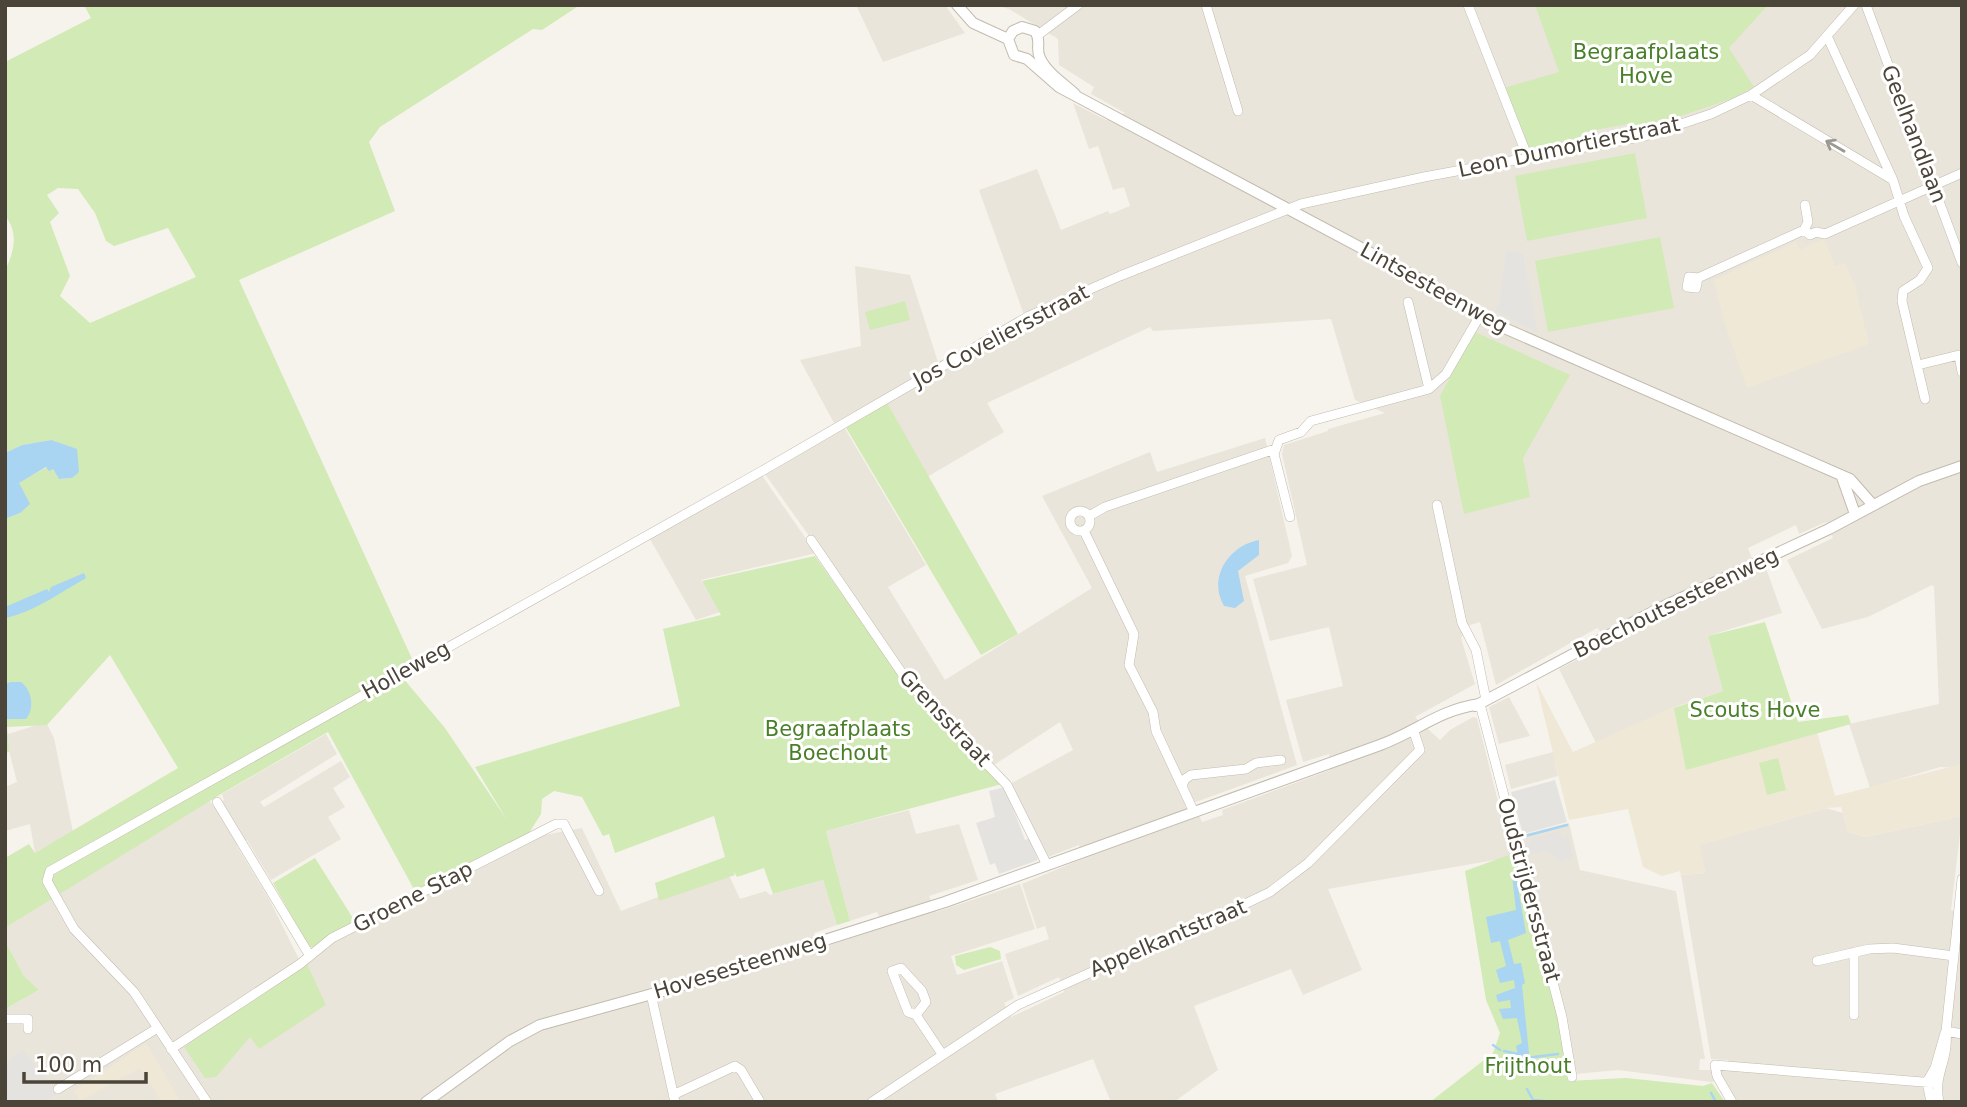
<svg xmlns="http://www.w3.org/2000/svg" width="1967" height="1107" font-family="'DejaVu Sans',sans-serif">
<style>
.residential{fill:#eae5da}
.education{fill:#efe8d6}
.green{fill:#d2eab5;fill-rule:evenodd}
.parking{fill:#e5e3e0}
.water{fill:#a9d4f2}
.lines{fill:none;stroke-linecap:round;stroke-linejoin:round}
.stream{stroke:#a9d4f2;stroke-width:2.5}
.minor-casing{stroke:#c2bbae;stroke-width:10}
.tertiary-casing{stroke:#c2bbae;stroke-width:12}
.minor{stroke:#fff;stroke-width:9}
.tertiary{stroke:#fff;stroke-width:10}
.oneway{stroke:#9c9892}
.labels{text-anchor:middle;stroke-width:6;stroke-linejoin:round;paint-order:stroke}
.park-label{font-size:21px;fill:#4a7f2a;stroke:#fff}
.street-label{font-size:21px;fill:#4b4439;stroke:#fff}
</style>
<rect width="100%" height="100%" fill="#f6f3ec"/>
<path class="residential" d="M856 5H945L965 33 883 62Z
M994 5H1962V768L1940 767 1870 788 1849 724 1939 704 1934 587 1932 585 1868 617 1822 629 1787 560 1833 538 1826 522 1799 534 1796 525 1748 548 1757 572 1766 568 1782 613 1708 636 1723 691 1672 708 1596 743 1559 669 1611 642 1597 628 1496 685 1480 622 1470 625 1461 638 1475 684 1415 717 1440 740 1450 730 1473 717 1477 718 1512 857 1328 889 1362 970 1303 995 1291 969 1194 1006 1218 1070 1174 1102H1111L1093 1059 995 1094 998 1102H5V1009L39 990 24 976 5 941V928L209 800 214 807 224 800 222 794 326 734 337 754 260 802 264 807 341 761 350 777 333 788 345 807 328 817 341 839 271 880 247 840 237 846 269 899 299 959 507 842 582 828 621 911 727 871 740 899 766 891 770 895 823 880 837 925 814 933 818 949 884 927 877 912 850 921 826 831 909 810 916 834 959 824 978 880 929 896 936 912 1020 884 1035 929 951 956 957 975 1002 961 1014 998 1004 1003 1011 1017 1064 992 1059 977 1018 996 1005 954 1049 939 1045 926 1037 929 1022 884 1084 858 1079 845 1048 857 1010 784 1073 750 1060 722 994 765 922 695 765 474 763 477 816 553 701 580 720 612 696 620 650 539 844 427 926 565 888 587 945 680 1092 588 1042 496 1150 452 1157 472 1265 438 1292 556 1288 563 1245 576 1297 765 1185 806 1191 817 1199 815 1202 822 1223 815 1222 810 1330 770 1329 754 1303 762 1286 700 1343 686 1329 627 1270 641 1253 579 1307 565 1282 454 1284 445 1328 431V429L1385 413 1355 400 1331 319 1153 331 1150 327 987 403 1004 432 927 477 884 404 891 391 834 423 800 360 861 346 855 266 910 275 938 362 1024 315 979 190 1037 169 1061 230 1108 211 1110 214 1130 206 1124 187 1113 190 1098 146 1089 149 1073 103 1106 120 1125 113 1091 94 1094 87 1059 65 1058 39 1009 9Z
M1509 697 1530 736 1499 744 1489 707Z
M46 722 54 738 73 832 35 853 30 824 5 831V787L17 782 5 735Z
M1553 752 1558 776 1511 789 1505 765Z
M1826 808 1843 813 1848 832 1865 837 1962 816 1951 910 1962 915V1102H1738L1724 1080 1711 1082 1618 1070 1575 1074 1568 1027 1522 835 1569 823 1580 870 1676 891 1705 1059H1700L1699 1070H1729L1728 1060 1711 1059 1681 875 1705 873 1699 845Z"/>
<path class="education" d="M1824 239 1835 266 1845 263 1855 286 1869 344 1747 388 1724 321 1714 280 1796 242 1800 250Z
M1536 682 1573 752 1674 707 1804 735 1817 732 1835 796 1962 764V816L1865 837 1848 832 1841 807 1826 808 1700 845 1705 873 1681 875 1680 871 1662 876 1643 867 1628 809 1569 820Z
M146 1043 181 1102H162L140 1068 80 1101 74 1091Z"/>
<path class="green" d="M84 5H580L542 30 533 29 380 127 369 142 395 211 239 280 413 661 397 671 445 728 507 820 475 767 680 706 663 629 721 615 702 581 815 556 917 700 1002 784 826 831 850 921 837 925 823 880 773 894 764 868 737 877 734 871 735 875 659 901 655 883 725 857 714 816 615 853 609 834 603 836 582 797 554 791 542 799 541 814 529 833 416 893 328 732 221 794 5 928V858L29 844 35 853 178 768 110 655 47 725 7 727 9 752 5 753V519L20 513 18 483 47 467 53 469 59 479 72 478 51 440 22 445 5 453V270C14 253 19 232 5 216V62L91 18ZM58 188 78 189 95 213 106 241 114 246 168 228 196 277 90 323 60 296 70 276 50 222 59 213 47 195Z
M1535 5H1768L1729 48 1754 87 1731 99 1639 130 1633 123 1584 132 1580 138 1528 149 1504 88 1559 72Z
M1635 153 1647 218 1527 241 1515 176Z
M1660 237 1674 308 1548 332 1535 261Z
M905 301 910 320 870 330 865 312Z
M1475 332 1570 375 1523 458 1530 497 1464 514 1440 396Z
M886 401 1018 634 981 655 845 426Z
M1765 622 1798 722 1848 715 1851 724 1686 770 1674 708 1723 691 1708 636Z
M1778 758 1786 790 1767 795 1759 763Z
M1514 853 1561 1029 1568 1081 1626 1078 1703 1086 1712 1083 1725 1102H1430L1493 1053 1500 1033 1486 1000 1465 871Z
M315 858 356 923 315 947H309L273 883Z
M5 941 24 976 39 990 5 1009Z
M990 947 1000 951 1001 959 964 970 956 965 955 956Z
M307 964 326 1005 259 1049 250 1037 216 1077 205 1078 184 1047Z"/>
<path class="parking" d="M1506 251 1523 254 1538 333 1494 310 1499 304Z
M1555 780 1567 822 1523 834 1511 792Z
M1005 787 1025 840 1030 838 1038 860 999 874 995 863 990 865 976 823 995 817 989 791Z
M1560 831 1562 837 1568 835 1573 858 1559 862 1554 855 1544 850 1526 856 1523 845 1530 844 1531 839Z
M22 1049 57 1094 42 1102H5V1064Z"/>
<path class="water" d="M51 440 77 449 79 472 72 478 59 479 53 469 49 471 46 467 19 483 30 504 20 513 5 519V453L22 445Z
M1259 540V555L1238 571 1244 601 1235 608 1224 606C1207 577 1230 545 1259 540Z
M84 573 86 578C61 592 34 612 5 618V607L47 589 49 592 51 587Z
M11 682H21C32 690 35 708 26 719H5V684Z
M1515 872 1518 875 1516 877 1526 933 1508 940 1514 964 1521 963 1525 983 1522 985 1530 1063 1528 1069 1521 1071 1516 1046 1522 1043 1517 1018 1503 1019 1499 1009 1511 1008 1510 1000 1498 1002 1496 995 1515 988 1514 980 1500 983 1496 970 1506 966 1500 941 1491 943 1486 917 1516 910 1512 875Z"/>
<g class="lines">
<path class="stream" d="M1525 836 1567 825
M1493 1045 1500 1050
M1504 1051 1518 1054
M1526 1058 1558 1054
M1527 1089 1533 1100 1553 1102
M1711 1093 1716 1102"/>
<defs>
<path id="minor" d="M1206 5 1238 111
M1468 5 1528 158
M1866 5 1962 263
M1038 35 1078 5
M1828 38 1893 180 1904 216 1928 268 1920 280 1903 291 1902 301 1925 399
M1751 95 1893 180
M1804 230 1810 235 1816 232 1825 234 1962 173
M1698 278 1696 288 1687 287 1689 277 1698 278 1804 230 1808 222 1805 205
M1408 302 1429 389
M1918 365 1959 355 1962 372
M1437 505 1462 623 1476 650 1486 700
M1070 521a10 10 0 1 1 20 0a10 10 0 1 1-20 0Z
M1089 516 1105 507 1275 449
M1290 517 1274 454 1279 440 1301 432 1311 421 1429 389 1446 374 1479 317
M1084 531 1134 634 1129 665 1153 712 1156 731 1194 812
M811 540 908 682 1007 785 1047 865
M1480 704 1562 1017 1572 1077
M1182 786 1185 779 1191 775 1246 769 1256 763 1281 760
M217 802 310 956
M1817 961 1869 949 1893 948 1954 956
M651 994 675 1102
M916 1015 926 1002 922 991 901 968 892 971 908 1012 916 1015 942 1054
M1854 1015V952
M5 1019H28V1029
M1946 1031 1962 1034
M171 1049 300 964 332 938 556 824H564L599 891
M58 1089 156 1029
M673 1095 735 1066 741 1070 760 1102
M207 1102 134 992 74 929 47 881 50 871 762 471 1029 316 1120 276 1301 204 1424 177 1645 136 1711 114 1751 95 1810 55 1854 5
M872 1102 1018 1005 1105 966 1192 933 1199 926 1270 892 1308 863 1420 750 1414 732
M1732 1102 1717 1076 1715 1065 1935 1083
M1931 1102 1927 1082 1935 1068 1945 1033
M1939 1102C1933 1073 1949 1062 1946 1031L1962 879"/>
<path id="tertiary" d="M957 5 973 23 1008 39
M1075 94C1063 83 1047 73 1040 58 1035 48 1042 41 1035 31L1022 27 1013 31 1008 39 1014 55 1027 59 1059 87 1429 284 1479 317 1850 479 1872 504
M1842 477 1855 514
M1475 706 1660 608 1829 529 1919 481 1962 466
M426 1102 510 1041 540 1025 670 989 945 902 1380 745C1418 731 1438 710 1480 704"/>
</defs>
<use href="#minor" class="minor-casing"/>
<use href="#tertiary" class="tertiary-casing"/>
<use href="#minor" class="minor"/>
<use href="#tertiary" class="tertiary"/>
</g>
<defs><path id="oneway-shaft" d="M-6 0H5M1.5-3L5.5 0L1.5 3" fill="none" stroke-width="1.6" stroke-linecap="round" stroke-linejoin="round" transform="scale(1.75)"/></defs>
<use class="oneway" href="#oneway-shaft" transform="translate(1835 146) rotate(-150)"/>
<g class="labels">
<g class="park-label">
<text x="1646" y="59">Begraafplaats<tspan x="1646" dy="24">Hove</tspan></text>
<text x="1755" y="717">Scouts Hove</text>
<text x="838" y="736">Begraafplaats<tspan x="838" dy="24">Boechout</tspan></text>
<text x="1528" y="1073">Frijthout</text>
</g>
<g class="street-label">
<text transform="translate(1914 134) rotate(69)" y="7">Geelhandlaan</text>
<text transform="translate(1569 147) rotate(-12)" y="7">Leon Dumortierstraat</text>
<text transform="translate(1434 288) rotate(29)" y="7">Lintsesteenweg</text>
<text transform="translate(1001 336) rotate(-28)" y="7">Jos Coveliersstraat</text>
<text transform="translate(1676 603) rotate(-26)" y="7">Boechoutsesteenweg</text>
<text transform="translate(406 670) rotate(-29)" y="7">Holleweg</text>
<text transform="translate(945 718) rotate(47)" y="7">Grensstraat</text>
<text transform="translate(1529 890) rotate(75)" y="7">Oudstrijdersstraat</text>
<text transform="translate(413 897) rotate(-27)" y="7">Groene Stap</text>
<text transform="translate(1168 938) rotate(-23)" y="7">Appelkantstraat</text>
<text transform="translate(740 966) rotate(-17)" y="7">Hovesesteenweg</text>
</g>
</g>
<rect width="1967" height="1107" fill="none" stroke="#4b4439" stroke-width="14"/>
<path d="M24 1072v10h122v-10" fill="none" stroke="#4b4439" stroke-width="3.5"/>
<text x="35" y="1072" font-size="21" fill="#4b4439" stroke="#ffffff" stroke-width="5" paint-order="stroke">100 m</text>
</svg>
